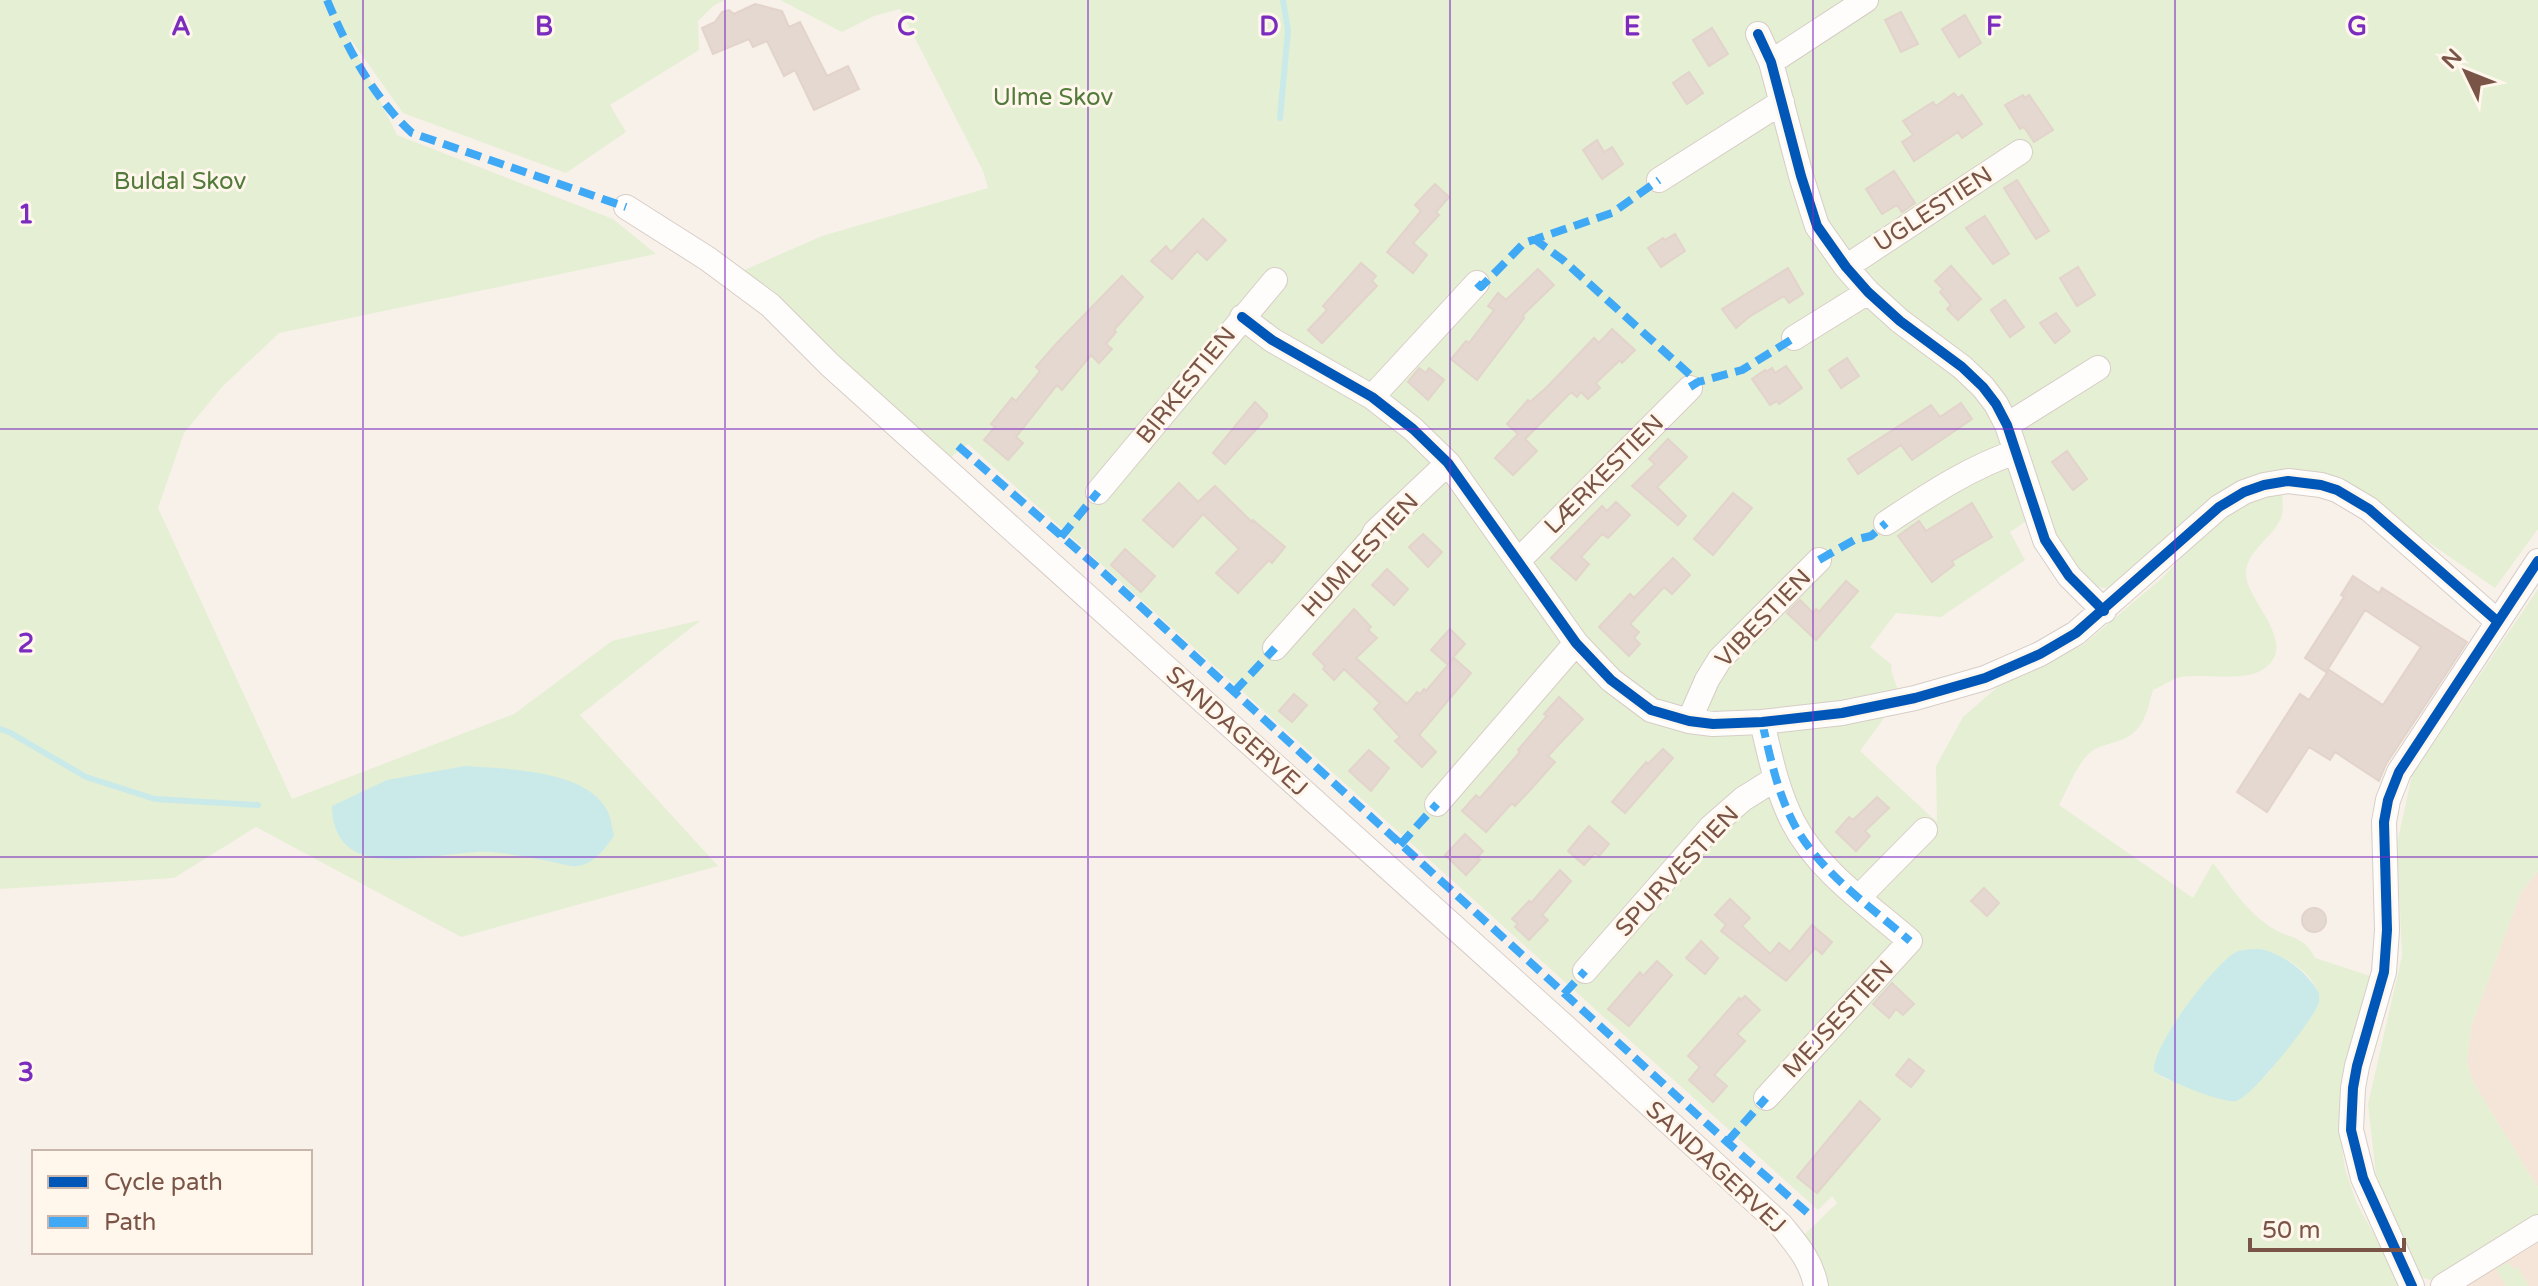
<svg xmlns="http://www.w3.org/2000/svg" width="2538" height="1286" font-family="'Varela Round',sans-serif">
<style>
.residential{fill:#f4e5d8}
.green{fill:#e5efd3;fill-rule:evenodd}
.water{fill:#caeaea}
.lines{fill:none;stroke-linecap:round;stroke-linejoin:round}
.stream{stroke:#caeaea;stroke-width:6}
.building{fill:#e5d8d1;stroke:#e2d3cb;stroke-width:2}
.minor-casing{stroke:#d7cdc6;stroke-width:26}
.minor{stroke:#fefdfc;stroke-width:24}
.quiet{stroke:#3fa9f5;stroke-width:8;stroke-dasharray:16 8;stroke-linecap:butt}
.cycleway-casing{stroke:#fff6ec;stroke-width:15}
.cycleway{stroke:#0057b8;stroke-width:10}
.grid{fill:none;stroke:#7b2cbf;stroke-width:2;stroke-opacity:0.55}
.labels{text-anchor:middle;stroke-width:6;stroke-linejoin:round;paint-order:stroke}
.park-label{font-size:24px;fill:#527a3b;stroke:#fff6ec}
.street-label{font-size:24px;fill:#7a5446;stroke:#fff6ec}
.grid-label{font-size:26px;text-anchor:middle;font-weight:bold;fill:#7b2cbf;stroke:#fff6ec;stroke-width:6;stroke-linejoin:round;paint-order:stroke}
</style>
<rect width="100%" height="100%" fill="#f8f1ea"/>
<path class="residential" d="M2538 871V1188L2473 1082 2467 1063 2471 1027 2521 892Z
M2538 1215V1286H2434L2431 1280Z"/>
<path class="green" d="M0 0H725L713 6 698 21 699 50 610 105 626 132 566 173 403 113 347 34 397 135 613 219 656 254 279 333 222 387 184 433 158 508 292 799 514 714 612 641 701 620 580 715 718 866 461 937 256 827 174 878 0 889Z
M780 0H2538V529L2495 588 2332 476 2268 475 2114 590 2089 585 2061 550 2043 510 2010 532 2025 560 1941 617 1896 613 1870 647 1892 665 1891 670 1900 696 1860 751 1937 822 1936 766 1963 717 2003 682 2083 645 2162 578 2216 521 2258 493 2282 488C2282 497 2284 510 2281 518 2273 538 2245 552 2246 574 2246 600 2299 643 2265 668 2246 683 2204 673 2181 677 2172 679 2162 686 2153 690 2146 715 2143 735 2115 742 2107 745 2099 746 2092 751 2076 764 2069 787 2059 805L2193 898 2213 863C2230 885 2245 910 2269 926 2288 940 2303 933 2315 958L2373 977 2341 1123 2342 1148 2345 1169 2357 1204 2388 1259 2398 1286H1824L1819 1258 1803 1236 1837 1203 1832 1196 1818 1210 968 444 951 457 802 328 742 271 822 236 988 188 983 171 900 9 874 16 842 32ZM2261 949C2281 955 2305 967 2315 986 2318 991 2317 1000 2318 1006L2269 1072 2239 1100 2203 1093 2161 1077 2166 1038 2174 1024 2212 974 2234 953Z
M2538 589V871L2521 892 2471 1027 2467 1063 2473 1082 2538 1188V1215L2431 1280 2421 1277 2376 1176 2368 1104 2402 956 2397 844 2412 775Z
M2508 1262 2513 1269 2517 1267 2529 1286H2506L2496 1269Z"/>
<path class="water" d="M465 766C505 769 588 769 608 812 611 819 612 828 614 836 605 848 595 864 577 866 570 867 560 863 553 862 533 858 512 854 492 852 443 848 333 891 332 806L387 780Z
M2261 949C2285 955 2307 972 2319 993 2319 998 2320 1001 2318 1005 2311 1022 2252 1097 2236 1101 2225 1104 2164 1080 2154 1071 2151 1047 2214 964 2236 952 2244 949 2253 949 2261 949Z"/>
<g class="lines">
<path class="stream" d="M1280 118 1288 30 1283 0
M0 729 9 732 86 777 155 799 258 805"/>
</g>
<path class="building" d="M755 4 782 11 789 27 800 22 827 76 848 66 859 89 814 110 795 70 784 76 767 41 753 47 749 39 713 54 702 28 715 22 722 12 729 10 734 14Z
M1901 12 1918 44 1901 52 1885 20Z
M1965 15 1981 43 1959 57 1942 29Z
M1712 28 1728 54 1709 66 1693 40Z
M1689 72 1703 93 1687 104 1673 83Z
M1954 93 1958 98 1962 95 1982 124 1962 138 1958 132 1914 161 1902 142 1913 135 1903 121 1933 102 1936 106Z
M2023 95 2025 98 2029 95 2053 130 2034 142 2024 127 2020 129 2005 105Z
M1597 140 1604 152 1612 147 1623 164 1602 179 1583 150Z
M1894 171 1915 203 1902 212 1897 205 1882 214 1866 189Z
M2017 180 2049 231 2036 239 2004 188Z
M1435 184 1449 197 1436 212 1439 215 1413 243 1427 255 1413 273 1387 252 1421 211 1415 205Z
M1985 216 2009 254 1993 264 1966 228Z
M1203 219 1226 240 1207 260 1197 251 1172 279 1151 261 1166 246 1171 252Z
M1675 234 1685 251 1661 267 1648 248 1663 238 1665 240Z
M1361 263 1376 276 1372 281 1377 286 1322 343 1308 330 1327 310 1323 306Z
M1951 266 1981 299 1958 320 1947 309 1951 305 1940 292 1943 289 1935 281Z
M2078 267 2095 295 2077 306 2060 278Z
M1788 268 1803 294 1789 303 1784 296 1749 317 1736 328 1722 309Z
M1538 269 1554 285 1523 315 1524 318 1477 380 1451 359 1466 341 1469 343 1494 310 1488 306 1498 293 1506 300Z
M1122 276 1143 297 1114 330 1116 332 1106 344 1112 349 1099 363 1091 355 1062 390 1057 385 1016 437 1023 443 1008 460 984 440 995 427 991 424 1012 398 1016 401 1040 371 1036 367 1057 343Z
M2005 300 2024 327 2010 337 1991 310Z
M2056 313 2070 331 2055 343 2040 323Z
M1612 329 1635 350 1622 363 1620 360 1596 383 1600 388 1588 399 1581 392 1577 397 1571 392 1525 439 1537 451 1513 475 1495 458 1518 434 1507 424 1528 400 1530 402 1547 387 1594 338 1599 343Z
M1847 358 1859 376 1841 388 1829 370Z
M1786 366 1802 388 1779 404 1777 401 1770 405 1752 379 1765 370 1766 372 1772 368 1775 373Z
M1419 368 1426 373 1429 368 1444 380 1428 400 1408 382Z
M1255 402 1267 414V417L1225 464 1213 453Z
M1961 403 1972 419 1912 460 1901 445 1858 474 1848 459 1931 405 1940 417Z
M1668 439 1687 457 1657 487 1686 516 1678 525 1632 486 1655 464 1649 459Z
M2067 451 2087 479 2073 490 2052 462Z
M1179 483 1198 502 1215 486 1252 522 1253 520 1285 547 1272 563 1269 560 1238 593 1216 573 1239 549 1203 514 1173 547 1143 520Z
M1733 493 1752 508 1713 555 1694 539Z
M1616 502 1630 515 1608 538 1602 534 1581 557 1589 564 1576 580 1551 558 1602 506 1607 511Z
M1972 503 1992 537 1952 561 1954 565 1932 582 1898 536 1919 521 1926 531Z
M1423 534 1442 552 1428 567 1409 547Z
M1125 549 1155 576 1141 592 1111 565Z
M1673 558 1690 575 1672 594 1664 587 1630 624 1639 632 1634 638 1640 644 1629 656 1599 627 1630 594 1634 598Z
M1387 569 1408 589 1394 605 1372 585Z
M2353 576 2379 593 2382 588 2467 642 2386 764 2379 781 2335 752 2330 760 2309 747 2267 812 2237 792 2300 694 2309 700 2329 670 2383 705 2421 647 2365 610 2326 672 2305 658 2344 597 2341 595Z
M1846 581 1858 591 1816 640 1787 613 1800 600 1813 613 1816 609 1819 612Z
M1354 609 1371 627 1368 630 1377 638 1356 658 1407 704 1417 692 1420 694 1424 689 1426 691 1454 658 1471 673 1419 735 1436 752 1422 767 1395 741 1400 737 1374 709 1380 703 1344 669 1334 680 1323 669 1325 666 1313 654Z
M1450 629 1465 644 1447 664 1431 650Z
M1294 694 1307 705 1292 722 1279 711Z
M1559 697 1583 719 1548 756 1555 762 1532 788 1515 806 1512 803 1486 832 1462 811 1476 795 1480 798 1520 752 1518 750 1547 716 1544 714Z
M1663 749 1673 758 1625 813 1612 802 1646 762 1648 764Z
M1369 750 1389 768 1371 791 1349 771Z
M1877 797 1889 808 1865 831 1870 836 1856 851 1836 832 1849 817 1853 820Z
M1589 826 1609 844 1599 856 1595 853 1584 865 1568 851Z
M1465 834 1483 851 1477 858 1480 860 1466 875 1445 855Z
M1560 870 1571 881 1542 915 1548 920 1529 940 1515 927 1518 924 1512 919 1529 901 1531 903Z
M1984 888 1999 903 1987 916 1971 901Z
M1730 899 1750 918 1742 926 1770 954 1779 943 1790 952 1812 925 1832 942 1822 954 1815 948 1786 981 1721 931 1726 925 1715 915Z
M2302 920a12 12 0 1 1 24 0a12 12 0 1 1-24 0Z
M1701 941 1718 958 1705 974 1686 958Z
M1657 961 1672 975 1629 1026 1608 1009 1640 972 1643 976Z
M1892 983 1914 1004 1903 1015 1896 1009 1889 1018 1873 1004Z
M1745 996 1760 1010 1737 1034 1745 1041 1714 1075 1727 1086 1713 1102 1689 1080 1700 1067 1688 1056 1739 998 1741 1000Z
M1909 1059 1924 1071 1911 1087 1896 1075Z
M1860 1101 1880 1119 1817 1193 1797 1177Z"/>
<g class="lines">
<defs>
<path id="minor" d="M1758 34 1771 62 1801 176 1817 226 1846 267 1868 292 1900 321 1962 367 1983 387 1996 404 2007 425 2045 540 2069 576 2104 611
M1771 62 1866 0
M1659 180 1782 102
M626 207 708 259 770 305 830 365 1563 1025 1781 1225C1797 1245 1811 1260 1816 1286
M1846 267 2020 152
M1242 317 1272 340 1372 397 1413 429 1448 463 1576 643 1611 680 1651 710 1689 721 1713 724 1762 722 1842 713 1915 698 1985 678 2040 654 2076 633 2219 507 2244 492 2264 485 2288 481 2321 485 2337 490 2369 509 2497 621
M1794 338 1868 292
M1372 397 1477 283
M2007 425 2098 368
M1098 492 1275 280
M1886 523C1927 496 1970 467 2016 452
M1518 561 1690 388
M1275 648 1371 540 1375 532 1448 463
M1689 721 1707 680 1720 659 1819 560
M1762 722C1770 756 1777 791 1793 822 1818 871 1870 906 1910 941L1766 1098
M1437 804 1576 643
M1859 897 1925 830
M1585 971 1711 827 1743 799 1775 779
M2412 1286 2363 1178 2351 1130 2353 1088 2357 1066 2384 972 2387 930 2384 822 2388 800 2399 772 2538 561
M2443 1286 2538 1227"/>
</defs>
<use href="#minor" class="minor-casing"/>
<use href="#minor" class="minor"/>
<path class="quiet" d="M327 0C347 48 373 97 412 133L626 207
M1533 238 1563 260 1698 382
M1477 283 1481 287 1524 243 1612 213 1659 180
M1690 387 1698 382 1742 370 1794 338
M958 446 1105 574 1727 1142 1810 1215
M1061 537 1098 492
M1819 560 1854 540 1871 536 1886 523
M1234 692 1275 648
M1762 722C1770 756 1777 791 1793 822 1818 871 1870 906 1910 941
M1400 845 1437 804
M1564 994 1585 971
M1727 1142 1766 1098"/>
<defs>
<path id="cycleway" d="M1758 34 1771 62 1801 176 1817 226 1846 267 1868 292 1900 321 1962 367 1983 387 1996 404 2007 425 2045 540 2069 576 2104 611
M1242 317 1272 340 1372 397 1413 429 1448 463 1576 643 1611 680 1651 710 1689 721 1713 724 1762 722 1842 713 1915 698 1985 678 2040 654 2076 633 2219 507 2244 492 2264 485 2288 481 2321 485 2337 490 2369 509 2497 621
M2412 1286 2363 1178 2351 1130 2353 1088 2357 1066 2384 972 2387 930 2384 822 2388 800 2399 772 2538 561"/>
</defs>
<use href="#cycleway" class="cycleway-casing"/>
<use href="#cycleway" class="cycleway"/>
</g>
<path class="grid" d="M363 0V1286M725 0V1286M1088 0V1286M1450 0V1286M1813 0V1286M2175 0V1286M0 429H2538M0 857H2538"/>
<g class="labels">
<g class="park-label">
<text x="1053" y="105">Ulme Skov</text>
<text x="180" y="189">Buldal Skov</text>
</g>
<g class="street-label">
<text transform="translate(1933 209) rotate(-33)" y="8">UGLESTIEN</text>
<text transform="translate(1186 385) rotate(-51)" y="8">BIRKESTIEN</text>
<text transform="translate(1604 474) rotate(-45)" y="8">LÆRKESTIEN</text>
<text transform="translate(1360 555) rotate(-47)" y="8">HUMLESTIEN</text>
<text transform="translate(1763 618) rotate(-46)" y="8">VIBESTIEN</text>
<text transform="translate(1237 731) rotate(42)" y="8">SANDAGERVEJ</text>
<text transform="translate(1677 871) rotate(-47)" y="8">SPURVESTIEN</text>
<text transform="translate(1838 1019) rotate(-47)" y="8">MEJSESTIEN</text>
<text transform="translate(1716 1167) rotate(43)" y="8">SANDAGERVEJ</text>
</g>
</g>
<g class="grid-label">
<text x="181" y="35">A</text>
<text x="544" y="35">B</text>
<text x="906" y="35">C</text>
<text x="1269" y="35">D</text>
<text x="1632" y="35">E</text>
<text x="1994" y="35">F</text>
<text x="2357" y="35">G</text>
<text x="26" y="223">1</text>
<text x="26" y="652">2</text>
<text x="26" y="1081">3</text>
</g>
<rect x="32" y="1150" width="280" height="104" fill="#fff6ec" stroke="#cab5aa" stroke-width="2"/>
<rect x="48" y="1176" width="40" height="12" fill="#0057b8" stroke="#cab5aa" stroke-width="2"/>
<text x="104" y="1190" font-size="24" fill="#7a5446">Cycle path</text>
<rect x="48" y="1216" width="40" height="12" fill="#3fa9f5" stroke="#cab5aa" stroke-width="2"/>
<text x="104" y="1230" font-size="24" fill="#7a5446">Path</text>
<g transform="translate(2466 72) rotate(313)" stroke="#fff6ec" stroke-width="6" paint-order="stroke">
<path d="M0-6L14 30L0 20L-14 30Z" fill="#7a5446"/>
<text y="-12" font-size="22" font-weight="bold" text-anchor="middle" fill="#7a5446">N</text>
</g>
<path d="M2250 1238v12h154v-12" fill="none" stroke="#7a5446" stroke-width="4"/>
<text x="2262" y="1238" font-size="24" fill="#7a5446" stroke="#fff6ec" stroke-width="6" paint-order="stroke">50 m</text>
</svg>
